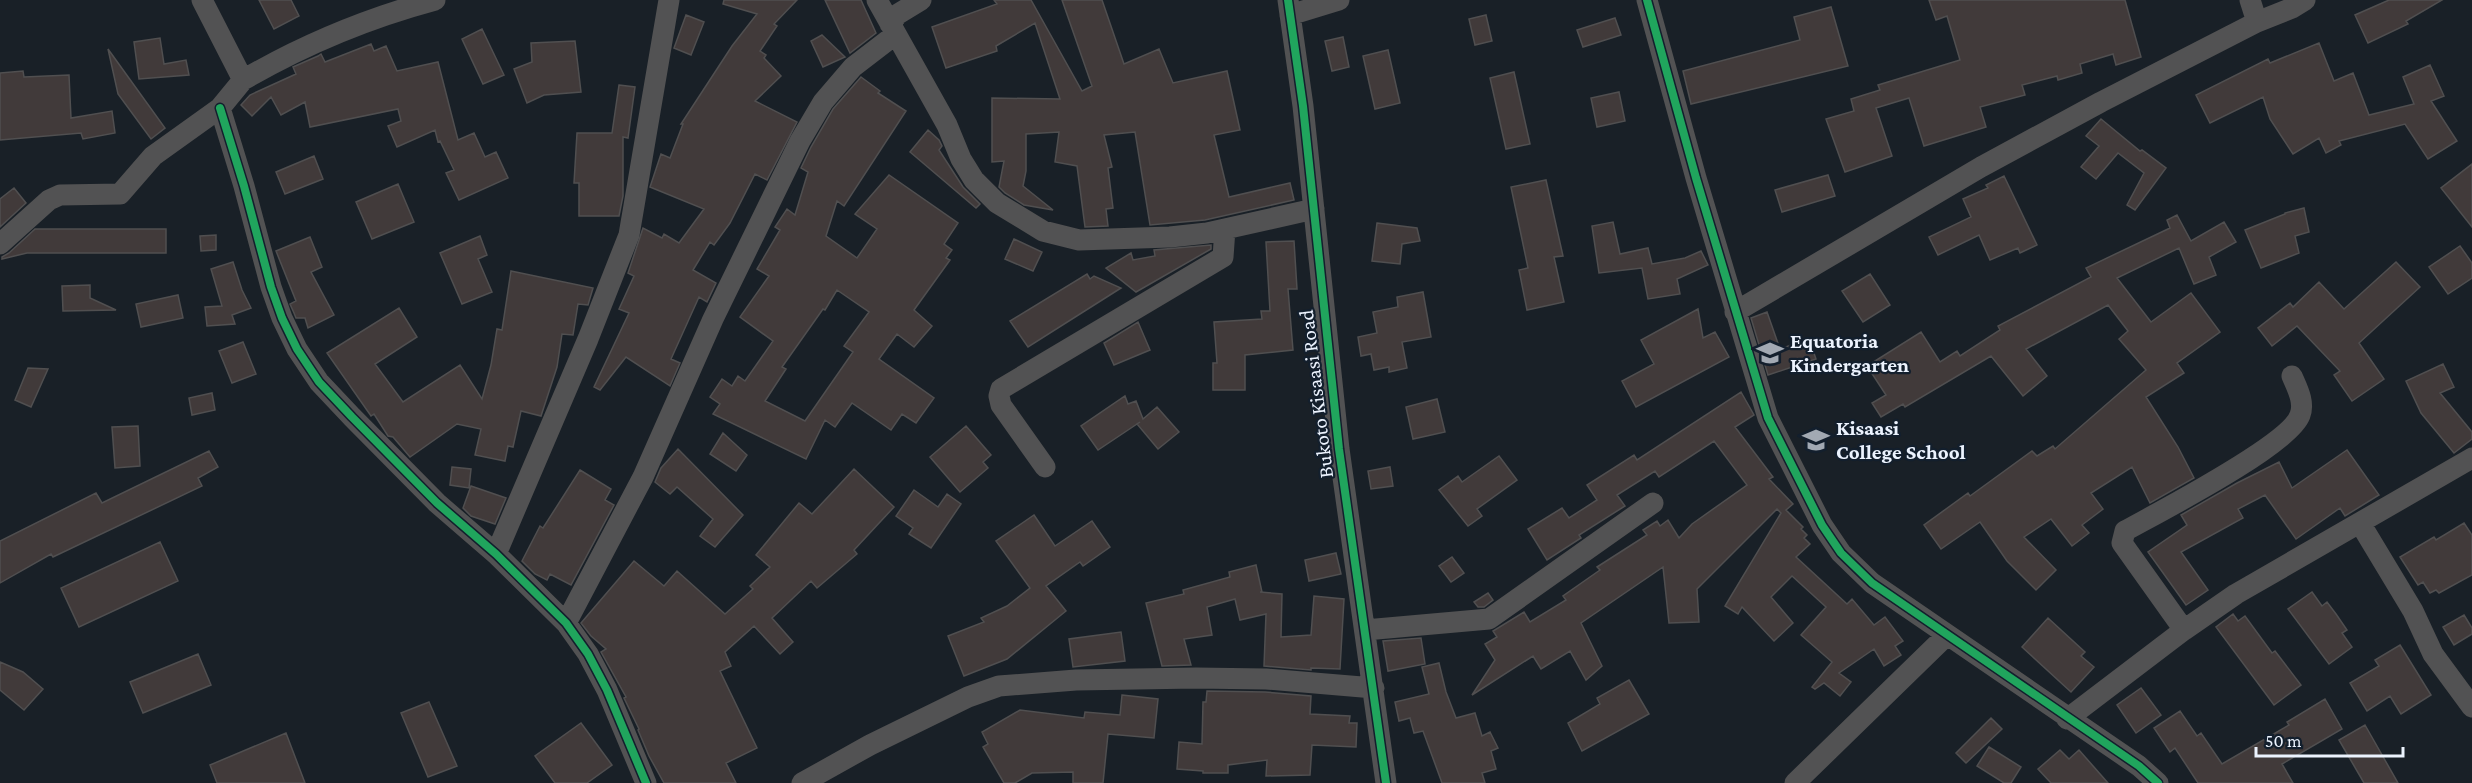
<svg xmlns="http://www.w3.org/2000/svg" width="2472" height="783" font-family="'Crimson Pro',serif">
<style>
.building{fill:#413a3a;stroke:#504f50;stroke-width:1.5;fill-rule:evenodd}
.lines{fill:none;stroke-linecap:round;stroke-linejoin:round}
.minor{stroke:#525253;stroke-width:21}
.cycleway-casing{stroke:#131f2d;stroke-width:11}
.cycleway{stroke:#20a55d;stroke-width:8}
.labels{text-anchor:middle;stroke-width:4.5;stroke-linejoin:round;paint-order:stroke}
.poi-label{font-size:21px;font-weight:bold;fill:#ecf3fe;stroke:#131f2d;text-anchor:start}
.street-label{font-size:21px;fill:#ecf3fe;stroke:#131f2d}
</style>
<rect width="100%" height="100%" fill="#192027"/>
<path class="building" d="M259 0H291L299 16 274 29Z
M724 0H797L774 24 777 26 760 51 766 55 764 58 781 76 755 101 797 122 767 180 755 174 730 223 714 245 710 242 693 270 716 283 707 302 699 297 671 359 680 363 670 386 626 357 600 390 594 387 629 313 619 309 634 276 628 273 643 228 662 238 664 234 679 243 704 209 650 187 661 154 670 158 683 124H681L732 46 757 14 723 4Z
M825 0H861L876 33 850 53Z
M994 0H1031L1082 91 1092 86 1062 0H1102L1124 64 1159 49 1173 83 1227 71 1240 130 1214 135 1229 197 1290 183 1294 200 1205 220 1150 225 1135 132 1104 135 1112 167 1108 168 1113 208 1106 209 1108 226 1085 227 1077 166 1055 162 1059 132 1026 134V171L1023 186 1053 210 1024 205 1005 193 999 187 1004 161 992 162V98L1060 99 1035 23 996 46 997 51 946 68 932 27 997 4Z
M1929 0H2125L2141 57 2116 65 2113 54 2080 64 2082 73 2058 80 2057 76 2022 85 2025 95 1980 107 1986 127 1924 146 1909 98 1876 108 1892 156 1845 172 1826 119 1854 111 1851 99 1880 90 1878 85 1960 60 1947 16 1936 20Z
M2389 0H2442L2406 21 2408 24 2368 43 2355 15Z
M1831 7 1848 66 1691 104 1683 71 1800 40 1794 17Z
M686 15 704 22 691 55 674 48Z
M1486 15 1492 41 1475 45 1469 19Z
M1615 18 1621 35 1583 47 1577 30Z
M482 29 504 75 483 84 462 39Z
M822 35 845 57 823 67 811 41Z
M1343 37 1349 67 1332 71 1325 41Z
M160 38 164 64 186 60 189 75 139 79 134 42Z
M575 41 581 92 544 95 527 103 514 69 532 62 531 43Z
M2319 43 2334 81 2353 73 2369 115 2414 104 2403 77 2430 65 2444 96 2431 101 2457 141 2428 159 2405 124 2339 141 2341 145 2326 153 2319 138 2293 154 2270 119 2263 97 2210 123 2196 95 2268 59 2270 63Z
M371 44 374 51 386 46 397 71 438 62 458 140 474 133 485 157 496 152 508 178 459 200 446 173 454 170 440 141 438 142 435 130 397 147 388 126 401 121 398 109 310 127 305 102 281 115 271 97 252 116 241 105 250 95 296 74 293 67 318 56 321 54 325 62Z
M108 49 165 128 151 139 118 94Z
M1388 50 1400 103 1375 109 1363 56Z
M23 71 24 77 69 75 71 118 112 111 115 133 83 139 81 133 0 140V73Z
M1514 72 1530 144 1506 149 1490 78Z
M861 77 880 91 878 93 906 111 844 206 837 201 826 236 857 258 877 229 855 214 889 175 958 223 944 244 952 250 946 258 950 260 914 310 932 326 914 347 897 334 879 359 934 398 916 423 902 414 891 430 852 403 835 427 825 420 806 459 713 414 720 404 710 397 722 379 732 386 738 376 745 381 773 341 740 317 769 276 757 269 780 230 775 227 787 209 795 215 808 172 801 168 811 147 833 109ZM837 290 869 312 844 346 853 352 805 421 765 401 786 369 782 367 823 309 825 310Z
M619 85 635 87 628 138 623 137V196L619 216H579V183H574L577 133H612Z
M1619 92 1625 121 1597 127 1591 98Z
M2101 119 2140 151 2142 150 2166 168 2135 210 2127 205 2144 173 2118 153 2096 179 2081 167 2099 146 2086 136Z
M928 130 939 140 942 146 939 150 963 187 980 204 976 208 910 152Z
M314 156 323 179 285 194 276 172Z
M2472 164V227L2441 188Z
M1828 175 1835 196 1782 212 1775 190Z
M2004 176 2037 245 2020 253 2018 248 1990 260 1979 235 1938 255 1929 237 1971 217 1963 199 1988 188 1986 185Z
M1546 180 1563 256 1554 257 1564 302 1527 310 1519 270 1528 268 1511 187Z
M398 184 414 222 372 239 356 202Z
M14 188 26 203 0 227V199Z
M2304 208 2309 232 2295 236 2299 253 2261 268 2245 230 2285 214V213Z
M2177 215 2191 241 2224 222 2236 242 2209 257 2216 275 2194 284 2179 248 2117 278 2151 322 2191 293 2220 332 2177 363 2184 373 2146 397 2178 447 2194 478 2150 503 2132 467 2091 493 2103 509 2082 525 2089 533 2072 546 2051 519 2024 537 2056 570 2036 590 2007 561 1980 522 1941 549 1924 525 1968 493 1970 496 2032 451 2037 456 2053 446 2055 449 2146 370 2119 339 2128 331 2108 305 2026 349 2047 376 2023 396 1991 356 1905 407 1903 404 1881 417 1872 403 1886 395 1867 366 1921 332 1940 362 1957 351 1960 356 2000 330 1998 326 2091 277 2086 268 2170 228 2167 220Z
M1613 222 1620 254 1648 248 1652 264 1685 258 1701 251 1708 265 1677 279 1680 294 1648 299 1642 268 1599 273 1592 226Z
M1377 223 1417 228 1420 241 1402 244 1400 264 1372 261Z
M35 229H166V253H27L2 259V257L9 253Z
M216 235V250L201 251 200 236Z
M480 236 487 255 478 259 492 292 462 304 440 253Z
M310 237 322 267 311 272 334 315 308 328 305 318H296L294 313 290 304 296 301 276 251Z
M1014 239 1042 252 1033 271 1005 259Z
M1294 241 1297 289H1288L1293 350 1245 355V390H1213V363H1217L1214 322 1262 319 1261 311H1270L1266 242Z
M1211 245V249L1136 292 1106 268 1131 253 1133 260 1155 256 1154 250Z
M2460 246 2472 263V278L2448 294 2429 267Z
M233 262 242 290 251 308 232 315 235 324 207 326 205 307 222 306 211 269Z
M2396 262 2420 287 2359 343 2384 379 2352 401 2334 375 2340 371 2297 326 2272 346 2258 328 2290 303 2293 307 2319 282 2344 309Z
M511 271 593 288 588 305 578 304 573 335 562 334 557 367 541 416 521 411 513 447 508 446 505 461 475 455 481 429 457 424 410 457 393 437 388 436 374 414 371 416 327 353 399 308 417 337 375 364 403 402 460 365 482 399 491 365 497 329 502 330Z
M1087 274 1090 279 1094 276 1121 288 1028 347 1010 321Z
M1870 274 1890 305 1863 322 1842 291Z
M90 285V298L116 310 63 311 62 286Z
M1423 292 1431 337 1402 342 1407 368 1389 372V367L1374 370 1371 354 1361 356 1358 337 1377 333 1373 312 1398 307 1397 297Z
M178 295 183 318 141 327 136 304Z
M1698 309 1703 338 1715 332 1729 357 1636 407 1622 381 1654 364 1641 340Z
M1767 312 1780 349 1809 339 1816 359 1768 375 1751 318Z
M1138 322 1150 350 1114 365 1104 343Z
M243 342 256 374 232 383 219 351Z
M2443 364 2454 387 2440 393 2472 432V439L2454 453 2421 413 2406 381Z
M28 368 48 369 31 407 15 400Z
M1741 392 1754 415 1735 427 1773 477 1769 479 1793 504 1786 510 1803 527 1801 529 1807 535 1804 538 1810 544 1796 557 1847 604 1852 599 1874 625 1885 617 1903 641 1895 646 1901 655 1884 666 1874 649 1839 673 1851 682 1840 696 1824 683 1815 689 1812 687 1832 662 1801 635 1826 607 1792 576 1771 597 1793 623 1774 641 1742 607 1738 614 1725 606 1781 513 1777 509 1697 589 1699 622 1669 623 1663 567 1581 623 1602 666 1586 680 1570 651 1541 669 1533 656 1472 695 1495 660 1485 644 1497 637 1493 631 1524 612 1530 622 1566 600 1563 596 1600 570 1597 567 1647 535 1643 530 1657 521 1660 526 1668 520 1679 538 1692 524 1747 485 1714 441 1659 477 1655 471 1617 495 1625 506 1579 535 1581 538 1547 560 1528 529 1562 508 1569 518 1597 500 1587 485 1634 455 1637 460Z
M212 393 215 410 192 415 189 398Z
M1125 396 1128 404 1136 401 1143 419 1157 407 1179 432 1158 449 1137 424 1140 422 1098 450 1081 426Z
M1437 399 1445 432 1413 439 1406 407Z
M138 426 140 466 115 468 112 427Z
M966 426 991 455 983 462 988 468 960 492 930 457Z
M723 433 747 455 736 471 710 454Z
M678 449 743 515 715 547 700 536 713 519 677 487 670 494 655 482 661 468Z
M2347 450 2379 495 2345 516 2340 508 2296 539 2265 495 2238 509 2243 518 2181 552 2208 590 2186 605 2148 552 2187 525 2181 515 2237 483 2279 462 2292 488Z
M209 451 218 467 198 478 202 486 53 557 51 554 0 583V541L96 493 102 503Z
M1499 456 1517 480 1477 509 1482 516 1468 526 1439 490 1458 476 1462 482Z
M452 467 471 469 469 488 450 485Z
M1390 467 1393 486 1371 489 1368 471Z
M854 469 894 507 854 550 857 554 817 588 811 581 772 618 793 642 780 654 754 626 725 652 731 666 720 671 757 748 726 763 736 783H664L649 756 638 730 639 729 624 698 626 697 601 652 606 649 591 636 581 623 634 561 664 586 677 571 725 614 753 589 750 586 770 567 756 555 799 503 812 514Z
M580 470 611 489 605 500 614 505 571 585 550 574 547 580 535 574 522 561 540 526 543 528Z
M471 486 506 498 495 524 471 516 463 508Z
M914 490 938 507 947 494 961 504 931 548 909 534 913 528 896 516Z
M1034 515 1055 546 1092 521 1110 547 1083 566 1080 562 1046 586 1066 611 1007 659 964 676 948 636 984 622 981 618 1007 606 1030 588 996 541Z
M2464 523 2472 535V575L2439 593 2436 590 2430 593 2423 582 2418 585 2400 557 2434 537 2436 540Z
M160 542 178 581 79 627 61 588Z
M1336 553 1341 574 1309 581 1305 560Z
M1452 557 1464 573 1451 582 1439 566Z
M1256 565 1262 592H1260L1282 594 1281 637 1311 635 1314 596 1344 599 1340 669 1311 668V670L1264 666 1266 614 1240 620 1235 599 1207 607 1212 635 1184 639 1191 665 1162 666 1146 603 1184 594 1183 590 1230 577 1229 572Z
M2312 592 2322 606 2327 602 2336 614 2347 630 2342 633 2352 647 2329 664 2288 609Z
M1488 593 1493 600 1484 607H1478L1474 602Z
M2233 614 2238 621 2245 616 2272 653 2275 651 2301 685 2274 705 2216 627Z
M2464 615 2472 628V634L2454 645 2443 627Z
M2048 618 2085 652 2081 656 2094 667 2071 692 2022 647Z
M1121 632 1125 661 1073 667 1069 639Z
M1421 638 1425 664 1388 671 1383 641Z
M2400 645 2431 695 2401 714 2390 696 2367 711 2350 683 2379 666 2375 660Z
M198 654 211 685 143 713 130 682Z
M0 662 23 672 43 689 24 710 0 690Z
M1439 663 1446 692 1456 718 1475 713 1482 736 1490 732 1498 748 1491 751 1496 769 1482 773 1485 783H1442L1423 731 1414 733 1410 718 1399 721 1395 702 1429 694 1422 667Z
M1629 680 1649 714 1582 751 1568 723 1600 704 1597 698Z
M2141 688 2161 715 2136 733 2117 705Z
M1207 691 1265 692 1311 696 1310 714 1350 716 1349 723H1357L1356 747 1312 745 1310 775 1266 776 1267 760 1228 765V773H1203V771L1177 769 1179 742 1202 744 1203 702H1206Z
M1122 695 1158 699 1154 738 1108 734 1103 783H1073V772L1032 773 1015 783H1004L983 747 988 744 982 732 1020 710 1084 718 1085 712 1120 715Z
M2325 699 2342 729 2282 764 2293 783H2198L2175 748 2170 752 2154 728 2180 711 2197 736 2201 733 2222 764 2289 725 2287 722Z
M429 702 457 766 428 777 401 713Z
M1991 718 2002 729 1966 763 1956 753Z
M581 723 612 765 587 783H555L535 756Z
M2365 725 2398 783H2364L2339 740Z
M286 733 305 783H217L210 765Z
M1989 747 2021 767 2011 783H2004L1977 766Z
M2060 750 2069 759 2079 750 2108 783H2051L2038 769Z"/>
<g class="lines">
<path class="minor" d="M877 0 947 125 961 159 974 180 997 203 1043 231 1079 240 1170 237 1207 233 1314 209
M1288 0 1303 106 1339 449 1386 783
M1647 0 1696 178 1768 418 1822 525 1841 553 1872 583 2139 766 2158 783
M2250 0 2257 22
M1290 15 1339 0
M890 24 898 14 921 0
M243 80C303 45 368 18 435 0
M220 108 244 186 271 287 282 318 297 349 319 382 352 417 437 503 496 554 566 623 588 654 607 690 646 783
M0 244 49 200 60 195 120 194 153 156 220 108 243 80 202 0
M1735 312 1981 167 2101 102 2257 22 2292 8 2305 0
M1045 467 1001 405 999 396 1001 389 1223 257 1225 229
M2360 523 2413 611 2433 654 2472 707
M496 554 588 339 629 235 669 0
M566 623 643 477 713 319 800 141 823 102 853 67 896 34
M1365 630 1489 619 1653 503
M2184 630 2122 543 2125 531C2157 513 2290 445 2300 415 2305 402 2297 388 2292 376
M2067 719 2184 630 2236 594 2472 458
M802 783 870 745 968 697 999 686 1076 680 1196 678 1266 679 1374 688
M1795 783 1947 635"/>
<defs>
<path id="cycleway" d="M1288 0 1303 106 1339 449 1386 783
M1647 0 1696 178 1768 418 1822 525 1841 553 1872 583 2139 766 2158 783
M220 108 244 186 271 287 282 318 297 349 319 382 352 417 437 503 496 554 566 623 588 654 607 690 646 783"/>
</defs>
<use href="#cycleway" class="cycleway-casing"/>
<use href="#cycleway" class="cycleway"/>
</g>
<defs>
<symbol id="school-bare" viewBox="-9 -9 18 18"><path d="M0-5L7-2L0 1L-7-2ZM-4 1L0 2.5L4 1V4Q0 6-4 4Z" fill="#a2a9b3" stroke="#131f2d" stroke-width="2.5" paint-order="stroke"/></symbol>
</defs>
<g fill-rule="evenodd">
<use href="#school-bare" x="1751" y="334" width="38" height="38"/>
<use href="#school-bare" x="1797" y="421" width="38" height="38"/>
</g>
<g class="labels">
<g class="poi-label">
<text x="1790" y="348">Equatoria<tspan x="1790" dy="24">Kindergarten</tspan></text>
<text x="1836" y="435">Kisaasi<tspan x="1836" dy="24">College School</tspan></text>
</g>
<g class="street-label">
<text transform="translate(1316 394) rotate(-97)" y="7">Bukoto Kisaasi Road</text>
</g>
</g>
<path d="M2256 747v9h147v-9" fill="none" stroke="#ecf3fe" stroke-width="3"/>
<text x="2265" y="747" font-size="18" fill="#ecf3fe" stroke="#131f2d" stroke-width="4.5" paint-order="stroke">50 m</text>
</svg>
